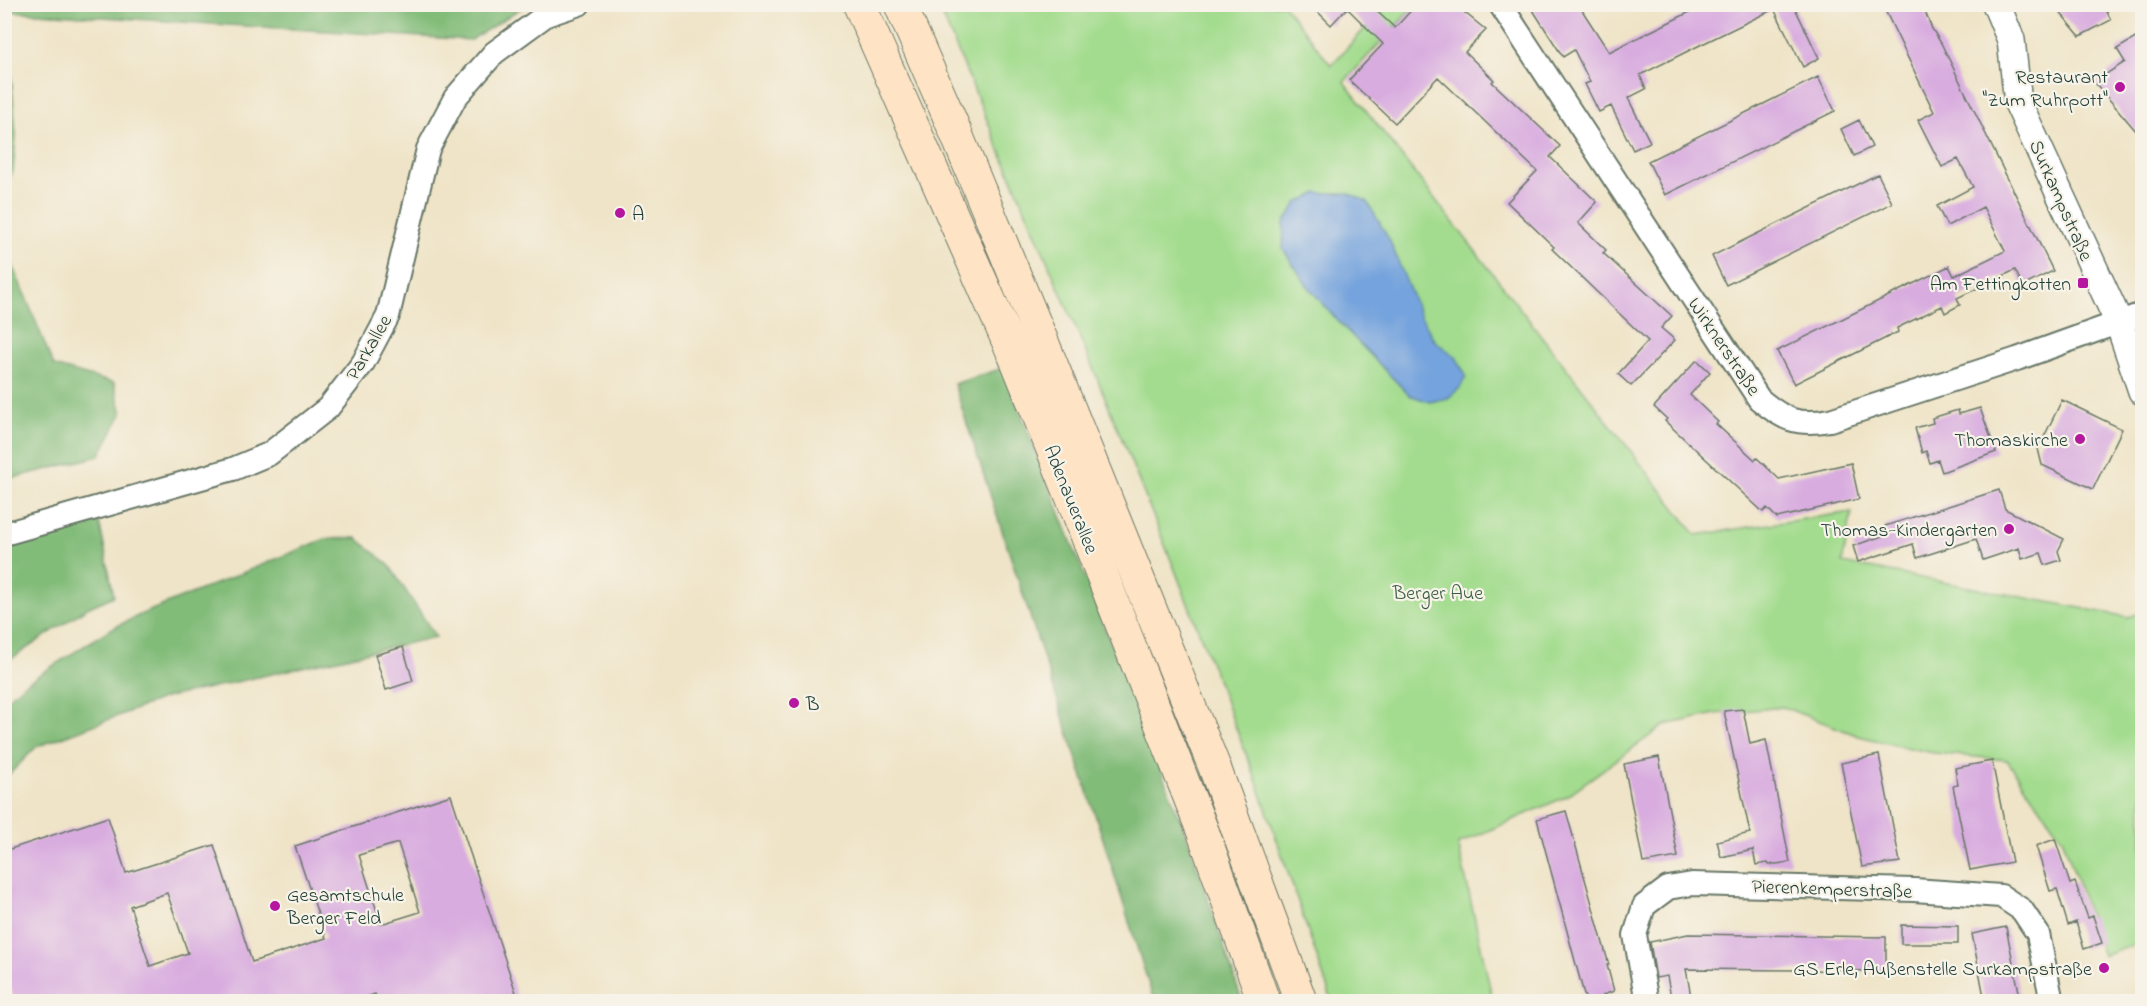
<svg xmlns="http://www.w3.org/2000/svg" width="2147" height="1006" font-family="'Indie Flower',sans-serif">
<style>
.green{fill:#a3dc8e;stroke:#618c61;stroke-width:1.5}
.forest{fill:#82bc79;stroke:#507c56;stroke-width:1.5}
.water{fill:#74a3dd;stroke:#4a7088;stroke-width:1.5}
.building{fill:#d8acdf;fill-rule:evenodd}
.lines{fill:none;stroke-linecap:round;stroke-linejoin:round}
.minor-casing{stroke:#687767;stroke-width:26}
.tertiary-casing{stroke:#687767;stroke-width:30}
.secondary-casing{stroke:#687767;stroke-width:34}
.minor{stroke:#fff;stroke-width:22}
.tertiary{stroke:#fff;stroke-width:27}
.secondary{stroke:#fee4c5;stroke-width:32}
.poi-dot{fill:#b5179e;stroke:#f7f3e8;stroke-width:2}
.labels{text-anchor:middle;stroke-width:4.5;stroke-linejoin:round;paint-order:stroke}
.poi-label{font-size:20px;fill:#1f3d34;stroke:#f7f3e8;text-anchor:end}
.street-label{font-size:20px;fill:#1f3d34;stroke:#f7f3e8}
.park-label{font-size:20px;fill:#395d46;stroke:#f7f3e8}
</style>
<rect width="100%" height="100%" fill="#f7f3e8"/>
<filter id="ink" filterUnits="userSpaceOnUse"><feTurbulence type="fractalNoise" baseFrequency=".0167" numOctaves="2"/><feDisplacementMap in="SourceGraphic" scale="12" xChannelSelector="R" yChannelSelector="G"/><feConvolveMatrix kernelMatrix="1 2 1 2 8 2 1 2 1" color-interpolation-filters="sRGB"/></filter>
<filter id="wash" filterUnits="userSpaceOnUse"><feTurbulence type="fractalNoise" baseFrequency=".008" numOctaves="4" result="noise"/><feDisplacementMap in="SourceGraphic" scale="24" xChannelSelector="R" yChannelSelector="G"/><feGaussianBlur stdDeviation="1.35" result="paint"/><feColorMatrix in="noise" values="0 0 0 0 0 0 0 0 0 0 0 0 0 0 0 0 0 1.4 0 .05"/><feComposite in="paint" operator="in"/></filter>
<g filter="url(#wash)">
<rect width="100%" height="100%" fill="#efe4c7"/>
<path class="green" d="M938 5H1284L1331 65 1386 6 1385 5H1415L1344 82 1696 535 1852 512 1842 563 2128 617 2142 612V942L2103 956 2063 840 2007 760 1934 753 1899 746 1859 736 1783 707 1715 714 1665 725 1565 797 1458 844 1493 1001H1332L1258 785 1175 570 1095 373Z"/>
<path class="forest" d="M5 4H526V5L471 40 6 11 16 136 13 171 5 187Z
M4 244 54 366 114 383 122 414 99 456 5 480Z
M1003 368 1190 845 1242 1001H1154L1105 845 954 384Z
M99 521 114 596 87 608 5 663V547Z
M357 538 389 565 436 637 165 698 36 747 5 779V701L23 685 109 630 142 614 325 539Z"/>
<path class="water" d="M1317 193H1347L1367 201 1390 241 1420 315 1435 341 1456 357 1466 376 1460 388 1448 398 1430 402 1409 395 1337 320 1306 284 1283 249 1284 223 1297 203Z"/>
<g id="blocks">
<path class="building" d="M1310 4H1369L1395 28 1417 4H1454L1486 30 1465 52 1494 80 1492 82 1560 146 1550 157 1597 202 1578 223 1606 250 1603 253 1672 316 1661 328 1675 340 1631 386 1618 374 1648 341 1552 249 1554 247 1507 202 1537 171 1438 77 1395 123 1349 80 1383 44 1347 8 1331 25Z
M1529 4H1578L1609 52 1706 4H1793L1819 58 1803 67 1774 9 1692 49 1640 75 1646 89 1628 98 1650 142 1633 150 1611 106 1599 112 1585 84 1590 82 1574 50 1563 57Z
M1882 4H1922L1932 29 1941 43 2053 271 2023 286 2015 270 1957 298 1960 305 1945 313 1942 306 1897 328 1898 332 1794 384 1777 351 1949 266 1954 276 2005 251 1983 207 1947 226 1937 206 1973 187 1958 159 1942 167 1918 120 1934 112Z
M2053 4H2103L2111 20 2080 36Z
M2142 34V138L2096 84 2109 72 2125 62 2117 49Z
M1818 77 1835 111 1665 195 1648 161Z
M1859 120 1872 147 1854 156 1841 129Z
M1878 174 1892 203 1726 285 1712 256Z
M1697 360 1710 372 1690 395 1718 422 1716 424 1755 460 1757 458 1779 479 1851 463 1859 499 1777 518 1767 508 1763 512 1665 421 1667 419 1654 407Z
M2062 400 2122 429 2093 489 2042 465 2038 449Z
M1980 408 1996 452 1942 472 1938 460 1930 463 1926 451 1922 453 1915 428 1933 423 1932 418 1958 410 1959 414Z
M1999 490 2005 509 2064 539 2058 551 2061 560 2045 565 2041 553 2022 559 2019 548 1983 560 1976 539 1917 558 1913 544 1858 562 1853 546 1888 534 1885 526Z
M403 647 413 681 386 690 375 655Z
M1743 709 1750 744 1766 740 1790 862 1769 865 1768 863 1756 865 1753 850 1721 857 1717 841 1750 833 1724 711Z
M1879 755 1900 862 1862 867 1841 763Z
M1659 757 1678 857 1643 863 1624 764Z
M1992 761 2012 862 1970 870 1953 786 1958 785 1955 768Z
M451 795 519 1002H378L375 994 352 1002H15L4 969V851L108 817 126 873 214 845 252 962 326 938 295 846ZM398 843 420 912 381 924 359 855ZM167 893 188 953 150 966 130 906Z
M1566 811 1609 965H1607L1614 991 1603 995 1605 1002H1586L1537 819Z
M2055 839 2070 884 2075 882 2088 918 2093 916 2102 943 2084 949 2076 922 2068 925 2057 889 2050 891 2036 846Z
M1901 925 1958 926V944H1901Z
M2006 927 2021 1002H1985L1972 934Z
M1688 934 1886 937V971L1686 969 1692 1002H1672L1667 976 1656 978 1650 942Z"/>
</g>
</g>
<g filter="url(#ink)">
<use href="#blocks" fill-opacity="0" stroke="#687767" stroke-width="1.5"/>
<g class="lines">
<defs>
<path id="minor" d="M1500 4 1759 399C1784 420 1797 426 1830 420L2017 359 2142 314
M4 534 233 469 269 454 328 408 363 363 388 316 428 149 455 98 494 53 546 15 579 4
M1647 1002 1635 935 1644 906 1668 888 1692 884 1914 890 2001 896 2022 910 2038 934 2052 1002"/>
<path id="tertiary" d="M1996 4 2011 40 2018 103 2119 323 2142 391"/>
<path id="secondary" d="M859 4 1017 362 1072 498 1203 832 1264 1002
M900 4 953 126 1043 343 1214 766 1301 1002"/>
</defs>
<use href="#minor" class="minor-casing"/>
<use href="#tertiary" class="tertiary-casing"/>
<use href="#secondary" class="secondary-casing"/>
<use href="#minor" class="minor"/>
<use href="#tertiary" class="tertiary"/>
<use href="#secondary" class="secondary"/>
</g>
</g>
<g class="poi-dot">
<circle cx="2120" cy="87" r="6"/>
<circle cx="620" cy="213" r="6"/>
<rect x="2077" y="277" width="12" height="12" rx="3"/>
<circle cx="2080" cy="439" r="6"/>
<circle cx="2009" cy="529" r="6"/>
<circle cx="794" cy="703" r="6"/>
<circle cx="275" cy="906" r="6"/>
<circle cx="2104" cy="968" r="6"/>
</g>
<g class="labels">
<g class="poi-label">
<text x="2108" y="83">Restaurant<tspan x="2108" dy="23">"Zum Ruhrpott"</tspan></text>
<text x="632" y="220" text-anchor="start">A</text>
<text x="2071" y="290">Am Fettingkotten</text>
<text x="2068" y="446">Thomaskirche</text>
<text x="1997" y="536">Thomas-Kindergarten</text>
<text x="806" y="710" text-anchor="start">B</text>
<text x="287" y="901" text-anchor="start">Gesamtschule<tspan x="287" dy="23">Berger Feld</tspan></text>
<text x="2092" y="975">GS Erle, Außenstelle Surkampstraße</text>
</g>
<g class="street-label">
<text transform="translate(2062 200) rotate(66)" y="7">Surkampstraße</text>
<text transform="translate(1725 346) rotate(56)" y="7">Wirknerstraße</text>
<text transform="translate(368 347) rotate(-60)" y="7">Parkallee</text>
<text transform="translate(1072 499) rotate(68)" y="7">Adenauerallee</text>
<text transform="translate(1832 888) rotate(2)" y="7">Pierenkemperstraße</text>
</g>
<g class="park-label">
<text x="1438" y="599">Berger Aue</text>
</g>
</g>
<rect width="2147" height="1006" fill="none" stroke="#f7f3e8" stroke-width="24"/>
</svg>
